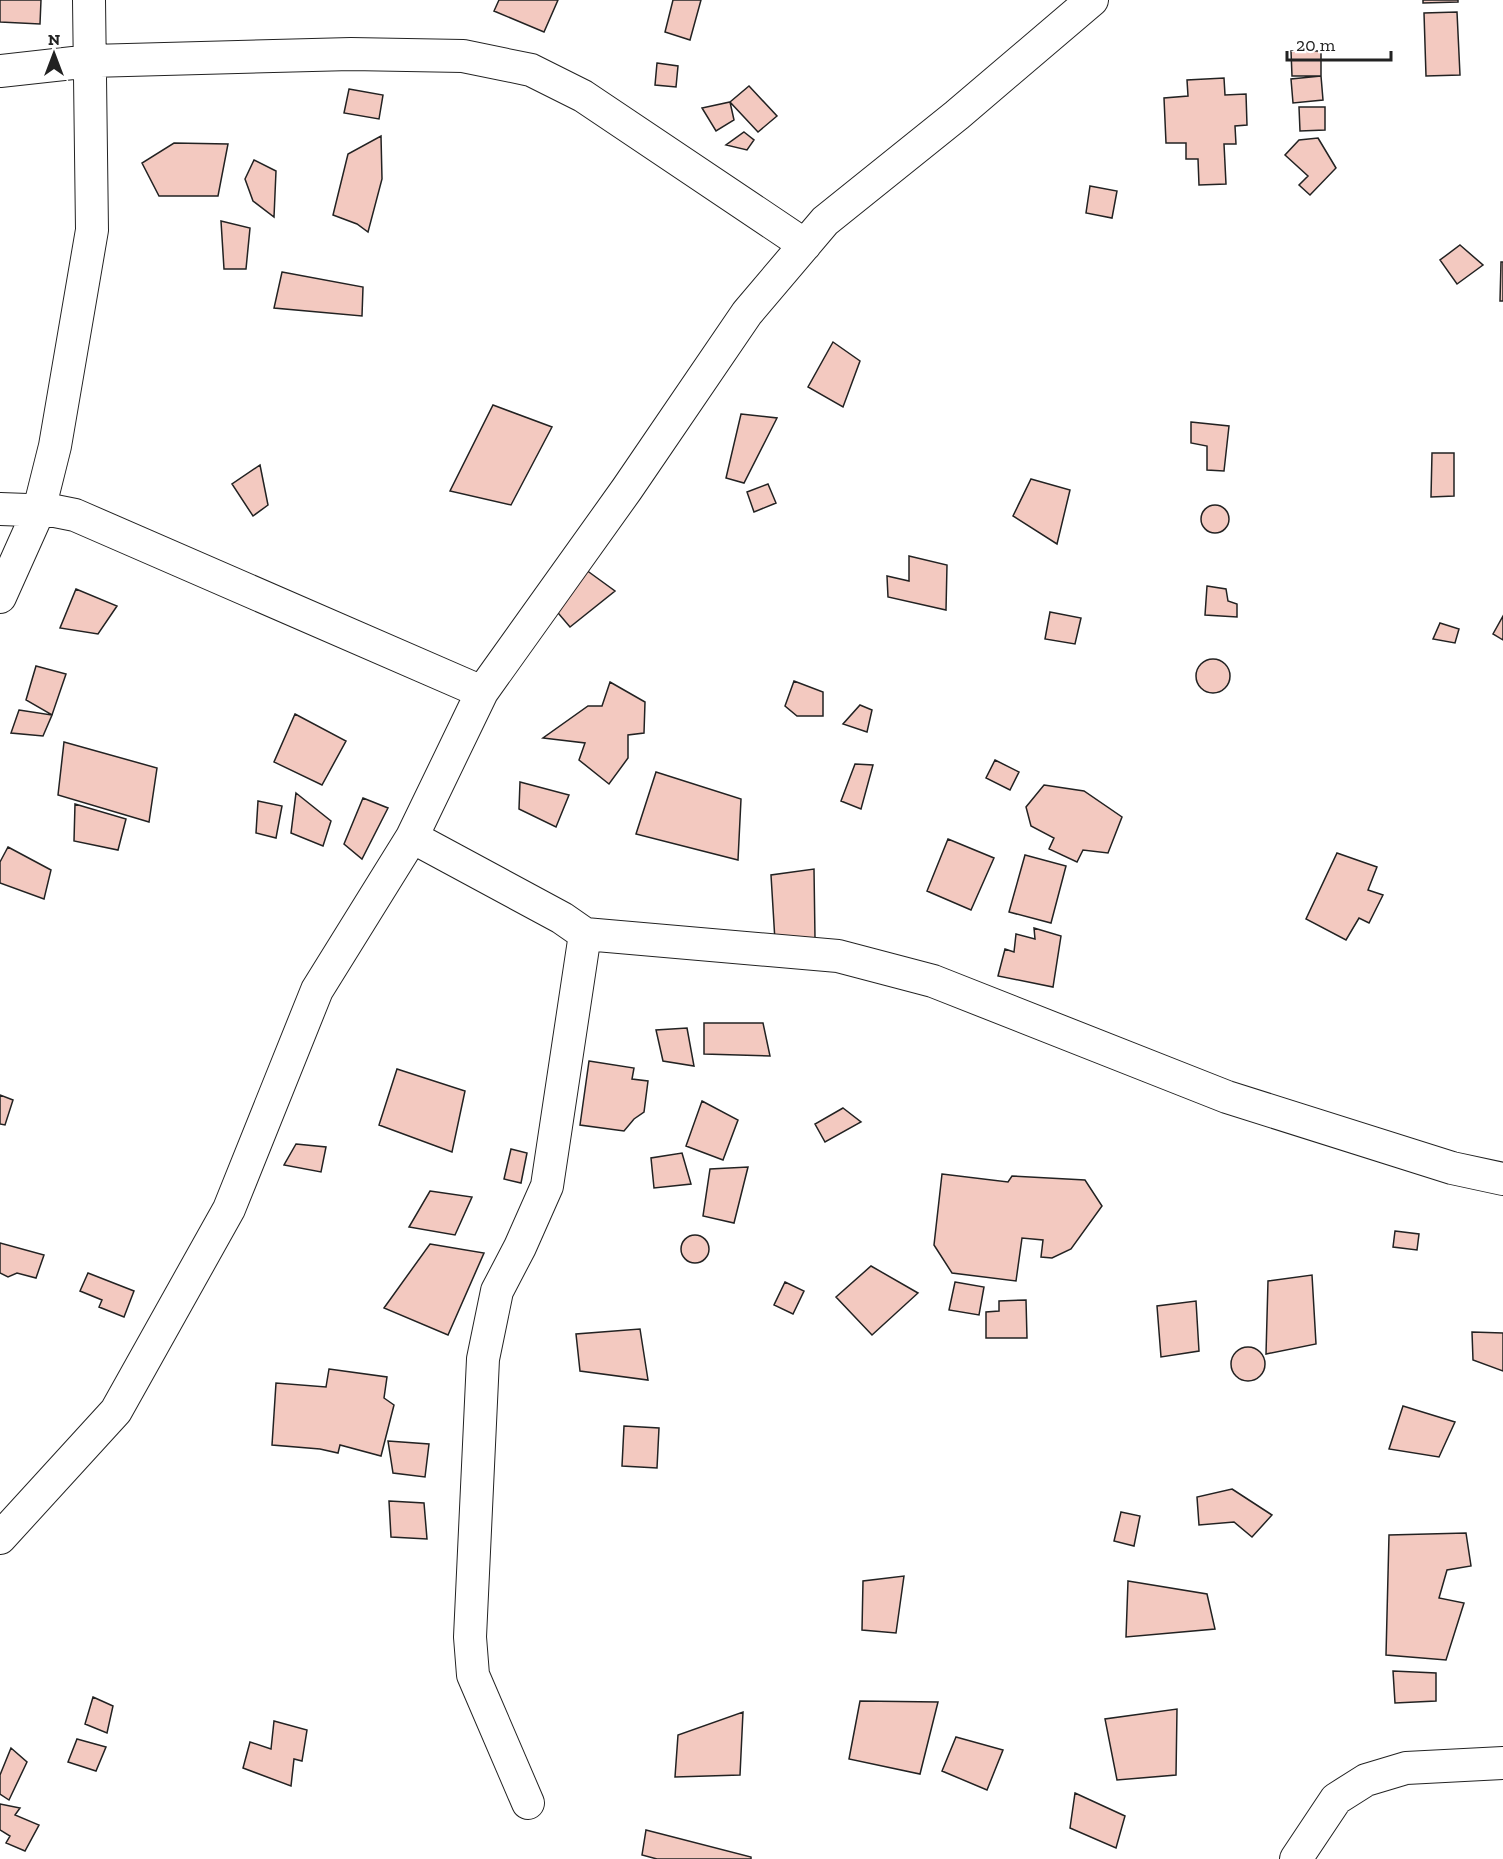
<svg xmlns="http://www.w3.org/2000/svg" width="1503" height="1859" font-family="'Zilla Slab',serif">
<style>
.building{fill:#f3c9c0;stroke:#222;stroke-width:1.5}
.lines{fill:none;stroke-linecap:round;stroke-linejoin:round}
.street-casing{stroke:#222;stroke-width:34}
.street{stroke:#fff;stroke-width:32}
</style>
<rect width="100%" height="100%" fill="#fff"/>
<path class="building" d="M0 0H41L40 24 0 22Z
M499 0H558L544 32 494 11Z
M673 0H701L690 40 665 32Z
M1423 0H1458V2L1423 3Z
M1457 12 1460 75 1426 76 1424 13Z
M1291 51H1321V76H1292Z
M657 63 678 66 676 87 655 85Z
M1321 76 1323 100 1293 103 1291 79Z
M1224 78 1225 95 1246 94 1247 125 1235 126 1236 144H1224L1226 184 1199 185 1198 159H1186V143H1166L1164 98 1188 96 1187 80Z
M749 86 777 116 758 132 730 102Z
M349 89 383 95 379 119 344 113Z
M730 102 734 120 716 131 702 108Z
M1299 107H1325V130L1300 131Z
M744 132 754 140 747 150 726 145Z
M381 136 382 179 368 232 357 224 333 215 348 154Z
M1318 138 1336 168 1310 195 1299 185 1308 176 1285 155 1299 140Z
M174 143 228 144 218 196H159L142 163Z
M254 160 276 171 274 217 253 201 245 179Z
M1090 186 1117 191 1112 218 1086 213Z
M221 221 250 228 246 269H224Z
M1460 245 1483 265 1457 284 1440 260Z
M1501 262H1503V301H1500Z
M282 272 363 287 362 316 274 308Z
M833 342 860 361 843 407 808 387Z
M493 405 552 427 511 505 450 491Z
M741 414 777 418 744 483 726 478Z
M1191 422 1229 426 1224 471 1207 470V446L1191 443Z
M1432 453H1454V496L1431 497Z
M260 465 268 505 253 516 232 484Z
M1031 479 1070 490 1057 544 1013 516Z
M768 484 776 503 754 512 747 492Z
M1201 519a14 14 0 1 1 28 0a14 14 0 1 1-28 0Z
M909 556 947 565 946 610 888 597 887 576 909 581Z
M582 567 615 591 570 627 553 607Z
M1207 586 1226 589 1228 601 1237 604V617L1205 615Z
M76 589 117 606 98 634 60 628Z
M1050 612 1081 618 1075 644 1045 639Z
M1503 616V640L1493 634Z
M1440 623 1459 629 1455 643 1433 639Z
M1196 676a17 17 0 1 1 34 0a17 17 0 1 1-34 0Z
M36 666 66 674 52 715 26 700Z
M794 681 823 692V716H797L785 706Z
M610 682 645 702 644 733 628 735V758L609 784 579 760 585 743 543 738 588 706H602Z
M860 705 872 710 867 732 843 724Z
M19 710 52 715 43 736 11 733Z
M295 714 346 741 322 785 274 762Z
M64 742 157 768 149 822 58 795Z
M995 760 1019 772 1010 790 986 778Z
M855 764 873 765 861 809 841 801Z
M656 772 741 799 738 860 636 834Z
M520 782 569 795 556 827 519 809Z
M1044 785 1084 791 1122 817 1108 853 1083 850 1077 862 1049 849 1054 838 1031 826 1026 807Z
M296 793 331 821 323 846 291 833Z
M363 798 388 808 362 859 344 844Z
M258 801 282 806 276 838 256 833Z
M75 804 126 819 118 850 74 841Z
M948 839 994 858 971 910 927 891Z
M8 847 51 870 44 899 0 883V862Z
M1337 853 1377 867 1368 890 1383 895 1369 923 1359 918 1346 940 1306 919Z
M1025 855 1066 866 1051 923 1009 912Z
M814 869 815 938 794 943 775 941 771 875Z
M1034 928 1061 936 1053 987 998 976 1005 949 1014 952 1016 934 1035 939Z
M704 1023H763L770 1056 704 1054Z
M687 1028 694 1066 663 1061 656 1030Z
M589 1061 634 1068 632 1079 648 1081 644 1112 634 1119 624 1131 580 1125Z
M397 1069 465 1091 452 1152 379 1125Z
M0 1095 13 1100 5 1125 0 1124Z
M702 1101 738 1120 723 1160 686 1146Z
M843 1108 861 1122 825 1142 815 1124Z
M296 1144 326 1147 321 1172 284 1165Z
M511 1149 527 1153 521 1183 504 1179Z
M682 1153 691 1184 654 1188 651 1158Z
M748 1167 734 1223 703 1216 710 1169Z
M942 1174 1008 1182 1012 1176 1085 1180 1102 1206 1071 1249 1052 1258 1041 1257 1043 1240 1022 1238 1016 1281 952 1273 934 1245Z
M430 1191 472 1197 455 1235 409 1227Z
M1395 1231 1419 1234 1417 1250 1393 1247Z
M681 1249a14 14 0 1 1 28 0a14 14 0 1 1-28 0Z
M0 1243 44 1255 36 1278 17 1273 8 1277 0 1273Z
M430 1244 484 1253 448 1335 384 1308Z
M871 1266 918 1293 872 1335 836 1297Z
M88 1273 134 1291 124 1317 99 1307 102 1300 80 1291Z
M1312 1275 1316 1344 1266 1354 1268 1281Z
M785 1282 804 1291 793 1314 774 1305Z
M955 1282 984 1287 979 1315 949 1310Z
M1026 1300 1027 1338H986V1312L999 1311V1301Z
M1196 1301 1199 1351 1161 1357 1157 1306Z
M640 1329 648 1380 580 1371 576 1334Z
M1472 1332 1503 1333V1371L1473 1360Z
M1231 1364a17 17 0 1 1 34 0a17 17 0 1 1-34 0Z
M329 1369 387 1377 384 1398 394 1405 381 1456 340 1445 338 1453 320 1449 272 1445 276 1383 326 1387Z
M1403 1406 1455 1422 1439 1457 1389 1449Z
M624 1426 659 1428 657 1468 622 1466Z
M388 1441 429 1444 425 1477 393 1473Z
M1232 1489 1272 1515 1252 1537 1234 1522 1199 1525 1197 1497Z
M389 1501 424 1503 427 1539 391 1537Z
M1121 1512 1140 1516 1134 1546 1114 1541Z
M1466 1533 1471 1566 1447 1570 1439 1598 1464 1603 1446 1660 1386 1655 1389 1535Z
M904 1576 896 1633 862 1630 863 1581Z
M1128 1581 1207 1594 1215 1629 1126 1637Z
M1393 1671 1436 1673V1701L1395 1703Z
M93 1697 113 1706 107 1733 85 1724Z
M860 1701 938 1702 920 1774 849 1759Z
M1177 1709 1176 1775 1117 1780 1105 1719Z
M743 1712 740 1775 675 1777 678 1735Z
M274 1721 307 1730 302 1761 294 1759 291 1786 243 1768 250 1742 271 1749Z
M956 1737 1003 1750 987 1790 942 1771Z
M77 1739 106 1747 96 1771 68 1762Z
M11 1748 27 1762 9 1800 0 1794V1775Z
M1075 1793 1125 1816 1116 1848 1070 1828Z
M0 1804 20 1808 15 1815 39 1825 25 1851 6 1843 10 1836 0 1830Z
M646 1830 751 1857V1859H657L642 1855Z"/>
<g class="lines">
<defs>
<path id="street" d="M0 71 91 61 351 54 463 56 531 70 583 96 805 245
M0 509 55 511 75 515 482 692
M0 597 39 510 55 446 92 230 89 0
M412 837 562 918 585 934 838 956 933 981 1227 1097 1452 1168 1503 1179
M0 1538 116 1411 229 1209 317 990 412 837 482 692 627 489 747 313 825 221 957 115 1092 0
M528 1803 473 1675 470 1637 483 1359 497 1291 520 1247 547 1186 585 934
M1296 1859 1336 1799 1366 1780 1406 1768 1503 1763"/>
</defs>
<use href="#street" class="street-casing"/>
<use href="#street" class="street"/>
</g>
<g transform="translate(54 54)" stroke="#ffffff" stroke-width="4.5" paint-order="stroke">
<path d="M0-4.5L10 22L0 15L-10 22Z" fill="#222222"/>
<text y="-9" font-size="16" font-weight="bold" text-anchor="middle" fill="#222222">N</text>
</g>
<path d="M1287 51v9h104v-9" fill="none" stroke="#222222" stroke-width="3"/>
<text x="1296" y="51" font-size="18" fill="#222222" stroke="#ffffff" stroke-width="4.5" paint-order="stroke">20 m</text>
</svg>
